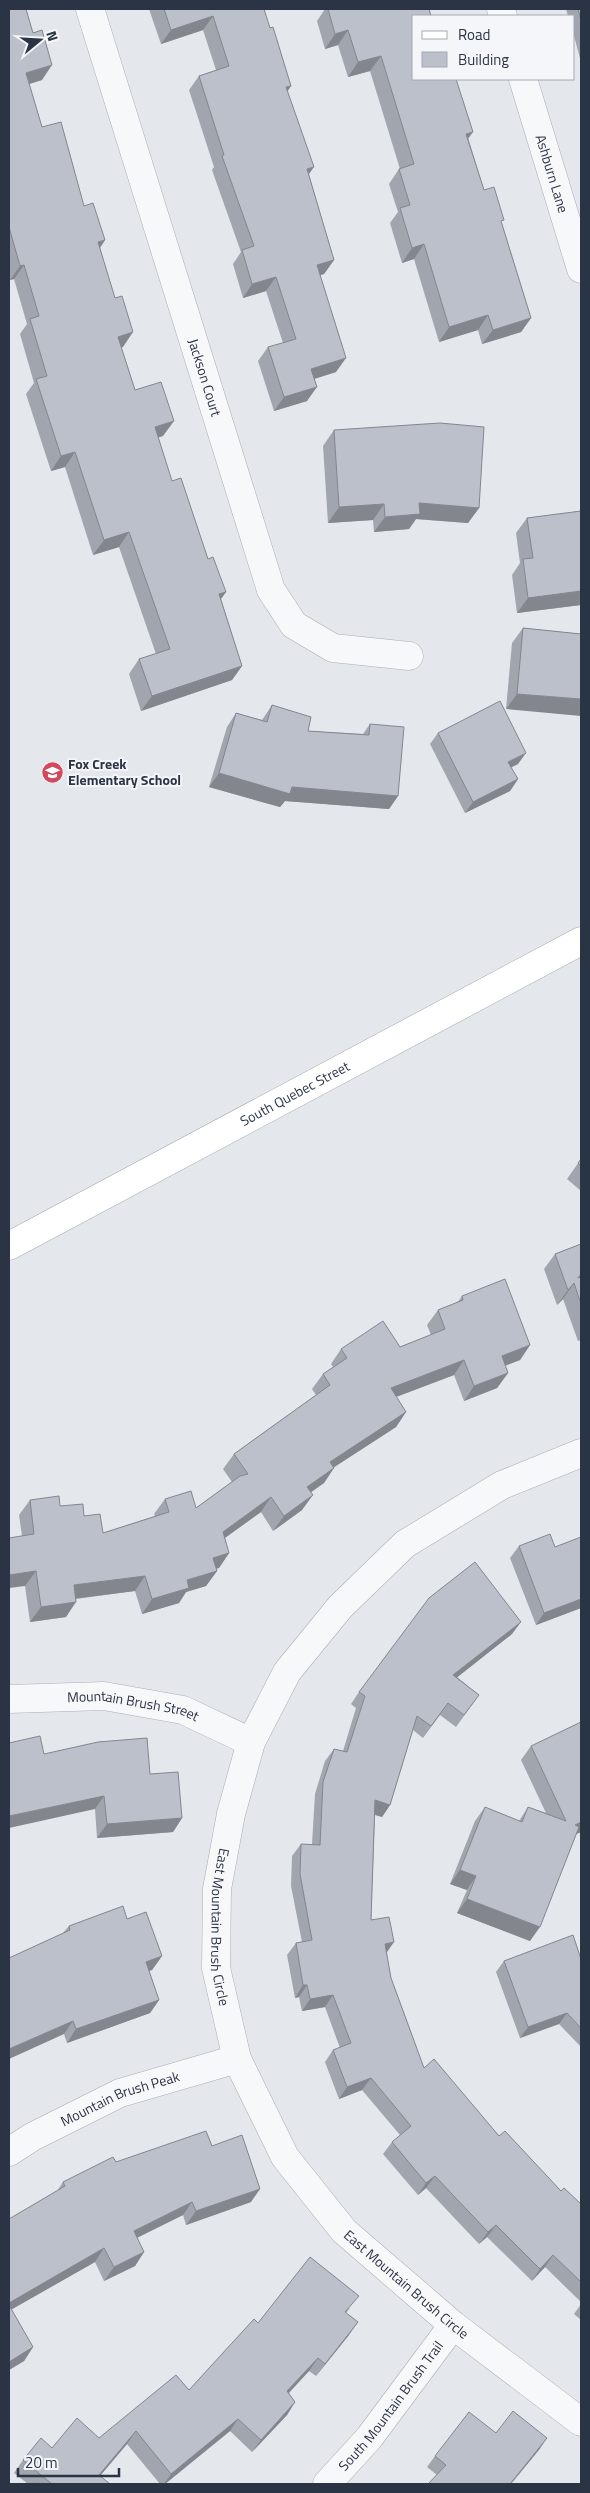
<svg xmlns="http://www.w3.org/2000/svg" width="590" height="2493" font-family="'Titillium Web',sans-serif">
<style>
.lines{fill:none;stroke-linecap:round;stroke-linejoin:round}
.minor-casing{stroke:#a9aeb7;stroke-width:29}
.primary-casing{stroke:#a3abb8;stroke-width:29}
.minor{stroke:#f7f8fa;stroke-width:28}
.primary{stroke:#fff;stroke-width:28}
.wall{fill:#a1a5ae}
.shaded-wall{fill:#83868d}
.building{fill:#bbc0ca;stroke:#83868d}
.labels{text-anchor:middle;stroke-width:4;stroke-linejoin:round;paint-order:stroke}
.street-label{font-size:14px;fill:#2b3445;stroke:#f4f6f9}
.poi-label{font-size:14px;font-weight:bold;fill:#2b3445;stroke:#f4f6f9;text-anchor:start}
</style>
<rect width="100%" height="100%" fill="#e4e7ec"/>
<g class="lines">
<defs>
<g id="minor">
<path id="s1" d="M90 9 271 590 294 625 333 648 409 656"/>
<path d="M501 9 503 16"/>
<path id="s2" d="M523 79 581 269"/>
<path id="s3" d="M581 1453 502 1485 405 1544 340 1607 287 1672 251 1742 231 1814 217 1889 216 1968 237 2059 285 2157 344 2231 453 2325 581 2422"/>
<path id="s4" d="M9 1699 104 1696 183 1710 251 1742"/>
<path id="s5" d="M9 2152 32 2137 120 2093 237 2059"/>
<path id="s6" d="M327 2484 369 2438 453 2325"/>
</g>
<g id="primary">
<path id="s7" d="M9 1246 581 941"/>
</g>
</defs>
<use href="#minor" class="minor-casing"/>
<use href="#primary" class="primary-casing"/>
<use href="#minor" class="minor"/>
<use href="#primary" class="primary"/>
</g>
<path class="wall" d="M9 9 42 80 29 84 42 127 84 206 105 240 100 248 123 347H121L135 390 163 436 158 437 172 481 208 559 226 592 221 599 242 666 232 680 141 711 129 674 139 659 156 654 119 547 93 555 65 467 51 471 26 394 34 383 20 334 27 324 14 279 10 280 9 277Z
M149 9H264L287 92 309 175 334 260 324 274 320 275 336 372 314 379 307 401 274 411 258 361 268 347 283 343 266 291 243 298 233 264 241 252 212 170 214 167 189 90 199 76 216 70 203 30 161 44Z
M325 9H429L484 190 502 224 531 318 521 332 482 344 478 330 439 342 414 259 402 263 390 223 398 212 389 184 399 169H400L370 71 348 77 338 45 325 49 317 21Z
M566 9H581V62L574 36V16H568Z
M334 430 479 508 468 523 416 519 409 529 374 532 373 520 328 523 323 446Z
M581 511V605L517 613 512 575 520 563 516 533 527 518Z
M523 628 581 634 506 709 512 643Z
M272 705 308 731 363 734 370 724 398 796 389 809 285 801 280 807 209 787 227 727 236 713 262 720Z
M438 733 518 764 511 767 518 779 510 791 465 813 430 744Z
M581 1159V1191L567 1179Z
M581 1244V1340L578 1341 563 1299 557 1305 544 1269 555 1254Z
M462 1296 530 1345 520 1360 505 1366 508 1373 497 1388 464 1401 454 1375 396 1397 406 1412 396 1427 334 1467 324 1483 311 1492 302 1510 273 1531 261 1512 225 1538 229 1553 219 1568H216L217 1571 206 1586 186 1592 179 1603 142 1614 135 1591 76 1599 66 1617 30 1622 25 1586 22 1536 19 1515 30 1500 60 1506 84 1516 103 1533 155 1516 154 1514 165 1499 196 1508 232 1482 223 1469 234 1454 316 1395 312 1389 323 1374 333 1367 331 1364 341 1349 400 1347 431 1335 427 1325 438 1310 457 1303Z
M519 1546 555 1547 581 1608 536 1625 510 1558Z
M512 1634 457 1677 479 1695 456 1727 440 1715 423 1738 413 1730 390 1805 382 1817 375 1815 371 1920 386 1953 391 1978 424 2068 561 2191 581 2204V2302L545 2267 532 2281 487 2237 479 2244 426 2188 418 2195 383 2154 392 2142 400 2135 362 2090 339 2099 325 2062 333 2050 340 2048 325 2007 302 2011 299 1997 295 1998 287 1955 296 1943 302 1942 291 1886 292 1856 301 1844H312L315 1794 325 1761 334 1749 343 1751 356 1708 351 1704 359 1692Z
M531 1746 581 1832 576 1834 530 1941 457 1913 467 1890 450 1884 475 1821 485 1807 519 1821 528 1807 546 1813 521 1760Z
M44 1754 150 1774 182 1818 173 1832 97 1838 95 1809Z
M127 1919 162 1956 152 1970 149 1971 159 2000 150 2013 67 2043 64 2034 63 1933 69 1926Z
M581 1959V2047L559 2024 520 2038 496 1972 504 1961Z
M212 2146 251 2202 186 2225 183 2215 137 2238 144 2252 135 2266 104 2281 95 2262 11 2309 33 2347 24 2361 9 2370V2219L57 2191 63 2182 116 2162Z
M581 2304V2320L574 2314Z
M350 2308 346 2313 349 2335 316 2376 309 2371 289 2393 295 2402 287 2415 252 2452 230 2431 165 2484H160L127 2444 100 2476 110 2484H28L14 2473 23 2460 52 2448 99 2438 189 2390 258 2323Z
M496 2433 539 2450 437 2475 427 2467 435 2456Z"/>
<path class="shaded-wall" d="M213 16 203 30 161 44 171 30Z
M348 30 338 45 325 49 335 34Z
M381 56 370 71 348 77 358 62Z
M52 65 42 80 16 88 26 73Z
M291 86 282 100 286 87Z
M473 132 462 147 466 134Z
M314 167 304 181 307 169Z
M105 240 95 255 98 242Z
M424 244 414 259 402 263 412 248Z
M334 260 324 274 307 279 317 265Z
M24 265 14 279 10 280 20 266Z
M276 277 266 291 243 298 252 284Z
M488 315 478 330 439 342 449 327Z
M531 318 521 332 482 344 493 330Z
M133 332 123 347 108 351 118 337Z
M346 358 336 372 301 383 311 369Z
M317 387 307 401 274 411 284 397Z
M174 421 163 436 145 442 155 427Z
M75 452 65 467 51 471 61 456Z
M419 503 479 508 468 523 416 519 409 529 374 532 385 517Z
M384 504 373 520 328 523 339 507Z
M129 532 119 547 93 555 104 540Z
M581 591V605L517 613 528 598Z
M226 592 215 607 219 594Z
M242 666 232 680 141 711 152 696Z
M517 694 581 699V716L506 709Z
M526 753 518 764 500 773 508 762Z
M219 773 292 787 398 796 389 809 285 801 280 807 209 787Z
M518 779 510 791 465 813 473 802Z
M574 1283 563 1299 557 1305 568 1290Z
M530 1345 520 1360 491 1371 502 1356Z
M464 1360 454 1375 380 1403 391 1388Z
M508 1373 497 1388 464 1401 474 1386Z
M406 1412 396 1427 319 1477 330 1462Z
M334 1468 324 1483 297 1502 307 1487Z
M313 1495 302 1510 273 1531 284 1516Z
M271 1497 261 1512 212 1547 223 1532Z
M229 1553 219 1568 202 1573 213 1558Z
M36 1571 25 1586 9 1588V1575Z
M217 1571 206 1586 186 1592 179 1603 142 1614 152 1599 187 1580Z
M145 1576 135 1591 63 1600 74 1585Z
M581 1599V1608L536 1625 544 1613Z
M76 1602 66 1617 30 1622 41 1607Z
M521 1622 512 1634 445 1687 453 1675Z
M104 1796 95 1809 9 1828V1816Z
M375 1800 390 1805 382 1817 367 1812Z
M182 1818 173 1832 97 1838 107 1824Z
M581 1822V1832L565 1839 575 1825Z
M460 1870 476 1876 467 1890 450 1884Z
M467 1899 540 1927 530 1941 457 1913Z
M394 1942 385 1955V1944Z
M162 1956 152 1970 136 1975 146 1962Z
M303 1985H307L299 1997 295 1998Z
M333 1995 325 2007 302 2011 310 1999Z
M159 2000 150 2013 67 2043 76 2029Z
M567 2013 559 2024 520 2038 528 2027Z
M73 2021 64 2034 9 2059V2049Z
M371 2078 362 2090 339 2099 347 2087Z
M435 2176 426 2188 418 2195 426 2183Z
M260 2189 251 2202 186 2225 196 2211Z
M192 2202 183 2215 124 2244 134 2231Z
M496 2225 487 2237 479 2244 488 2232Z
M104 2248 95 2262 9 2311V2303Z
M144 2252 135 2266 104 2281 114 2267Z
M553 2255 545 2267 532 2281 540 2269Z
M358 2322 349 2335 316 2376 325 2364Z
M33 2347 24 2361 9 2370V2362Z
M318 2358 309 2371 279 2403 287 2391Z
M295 2402 287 2415 252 2452 261 2440Z
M238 2419 230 2431 165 2484H164L171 2474Z
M136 2431 127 2444 93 2484 99 2475Z
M547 2438 539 2450 511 2484H510Z"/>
<path class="building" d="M9 9H26L33 33 42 30 52 65 26 73 42 127 61 122 84 206 93 203 105 240 98 242 115 298 122 296 133 332 118 337 135 390 161 382 174 421 155 427 172 481 181 478 208 559 213 557 226 592 219 594 242 666 152 696 139 659 170 649 129 532 104 540 75 452 61 456 36 379 47 376 30 319 39 316 24 265 20 266 9 227Z
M164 9H264L270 28 273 27 291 86 286 87 314 167 307 169 334 260 317 265 346 358 311 369 317 387 284 397 268 347 296 339 276 277 252 284 242 250 254 246 222 156 224 155 199 76 229 66 213 16 171 30Z
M328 9H429L431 16H414V79H456L473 132 466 134 484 190 494 187 504 220 501 221 531 318 493 330 488 315 449 327 424 244 412 248 400 208 410 205 399 169 414 164 381 56 358 62 348 30 335 34Z
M578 9H581V20Z
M440 423 484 427 479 508 419 503 420 514 385 517 384 504 339 507 334 430Z
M581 511V591L528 598 523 559 533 558 527 518Z
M523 628 581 634V699L517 694Z
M500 701 526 753 508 762 518 779 473 802 438 733Z
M272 705 311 717 308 731 369 735 370 724 404 727 398 796 292 787 290 794 219 773 236 713 267 722Z
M581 1159V1166L578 1163Z
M581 1244V1274L578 1278 581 1277V1304L574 1283 568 1290 555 1254Z
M505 1279 530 1345 502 1356 508 1373 474 1386 464 1360 391 1388 406 1412 330 1462 334 1468 307 1487 313 1495 284 1516 271 1497 223 1532 229 1553 213 1558 217 1571 187 1580 189 1588 152 1599 145 1576 74 1585 76 1602 41 1607 36 1571 9 1575V1538L34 1534 30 1500 59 1496 60 1506 83 1504 84 1516 100 1514 103 1533 169 1512 165 1499 191 1491 196 1508 240 1476 248 1474 234 1454 330 1385 323 1374 347 1358 341 1349 383 1321 400 1347 445 1329 438 1310 463 1300 462 1296Z
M550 1534 555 1547 581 1537V1599L544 1613 519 1546Z
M475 1562 521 1622 453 1675 479 1695 464 1715 448 1703 431 1726 417 1716 390 1805 375 1800 371 1920 389 1917 394 1942 385 1944 391 1978 424 2068 434 2059 499 2136 505 2131 561 2191 564 2188 581 2204V2282L553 2255 540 2269 496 2225 488 2232 435 2176 426 2183 392 2142 411 2126 371 2078 347 2087 333 2050 351 2043 333 1995 310 1999 307 1985H303L296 1943 312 1940 300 1874 301 1844 320 1845 323 1782 334 1749 347 1752 365 1696 359 1692 429 1598Z
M581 1722V1822L575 1825 579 1827 540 1927 467 1899 476 1876 460 1870 485 1807 522 1822 528 1807 566 1821 531 1746Z
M40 1736 44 1754 98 1742 147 1738 150 1774 178 1772 182 1818 107 1824 104 1796 9 1816V1743Z
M123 1906 127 1919 146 1912 162 1956 146 1962 159 2000 76 2029 73 2021 9 2049V1958L70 1930 69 1926Z
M573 1935 581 1959V2028L567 2013 528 2027 504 1961Z
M206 2131 212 2146 242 2135 260 2189 196 2211 192 2202 134 2231 144 2252 114 2267 104 2248 9 2303V2219L65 2186 63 2182 113 2157 116 2162Z
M310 2257 359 2296 345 2312 358 2322 325 2364 318 2358 287 2391 295 2402 261 2440 238 2419 171 2474 136 2431 99 2475 110 2484H52L23 2460 41 2438 52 2448 77 2418 99 2438 176 2375 189 2390 254 2319 258 2323Z
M9 2305 33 2347 9 2362Z
M513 2411 547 2438 510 2484H428L446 2465 435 2456 469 2412 496 2433Z"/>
<defs>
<symbol id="school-disc" viewBox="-11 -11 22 22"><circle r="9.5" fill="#d1495b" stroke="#f4f6f9"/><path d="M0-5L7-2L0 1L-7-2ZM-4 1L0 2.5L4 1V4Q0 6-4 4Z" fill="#fff"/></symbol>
</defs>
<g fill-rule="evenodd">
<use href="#school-disc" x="40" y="760" width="25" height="25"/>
</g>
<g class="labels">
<g class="street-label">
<text dy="5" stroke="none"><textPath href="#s2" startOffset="99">Ashburn Lane</textPath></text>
<text dy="5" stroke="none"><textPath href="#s1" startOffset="386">Jackson Court</textPath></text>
<text dy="5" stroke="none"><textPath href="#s7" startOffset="324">South Quebec Street</textPath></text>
<text dy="5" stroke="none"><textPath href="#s4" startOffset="125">Mountain Brush Street</textPath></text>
<text dy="5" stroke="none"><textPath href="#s3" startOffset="641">East Mountain Brush Circle</textPath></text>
<text dy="5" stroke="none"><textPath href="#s5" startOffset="124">Mountain Brush Peak</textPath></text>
<text dy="5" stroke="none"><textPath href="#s3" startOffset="1061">East Mountain Brush Circle</textPath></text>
<text dy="5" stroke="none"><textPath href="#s6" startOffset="101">South Mountain Brush Trail</textPath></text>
</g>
<g class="poi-label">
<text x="68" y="769">Fox Creek<tspan x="68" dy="16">Elementary School</tspan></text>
</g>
</g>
<rect width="590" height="2493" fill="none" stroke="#2b3445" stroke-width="20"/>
<rect x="412" y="15" width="162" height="65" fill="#f4f6f9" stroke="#a4a8b1"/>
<rect x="422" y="31" width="25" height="8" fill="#ffffff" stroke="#a4a8b1"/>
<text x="458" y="40" font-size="15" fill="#2b3445">Road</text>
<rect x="422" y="52" width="25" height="15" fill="#bbc0ca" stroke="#a4a8b1"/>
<text x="458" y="65" font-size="15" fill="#2b3445">Building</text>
<g transform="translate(40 40) rotate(72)" stroke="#f4f6f9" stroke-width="4" paint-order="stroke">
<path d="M0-4L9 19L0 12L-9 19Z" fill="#2b3445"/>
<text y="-8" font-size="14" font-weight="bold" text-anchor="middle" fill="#2b3445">N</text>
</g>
<path d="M18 2468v8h101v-8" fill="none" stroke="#2b3445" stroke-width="2.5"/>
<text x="25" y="2468" font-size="15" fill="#2b3445" stroke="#f4f6f9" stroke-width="4" paint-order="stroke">20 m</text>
</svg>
